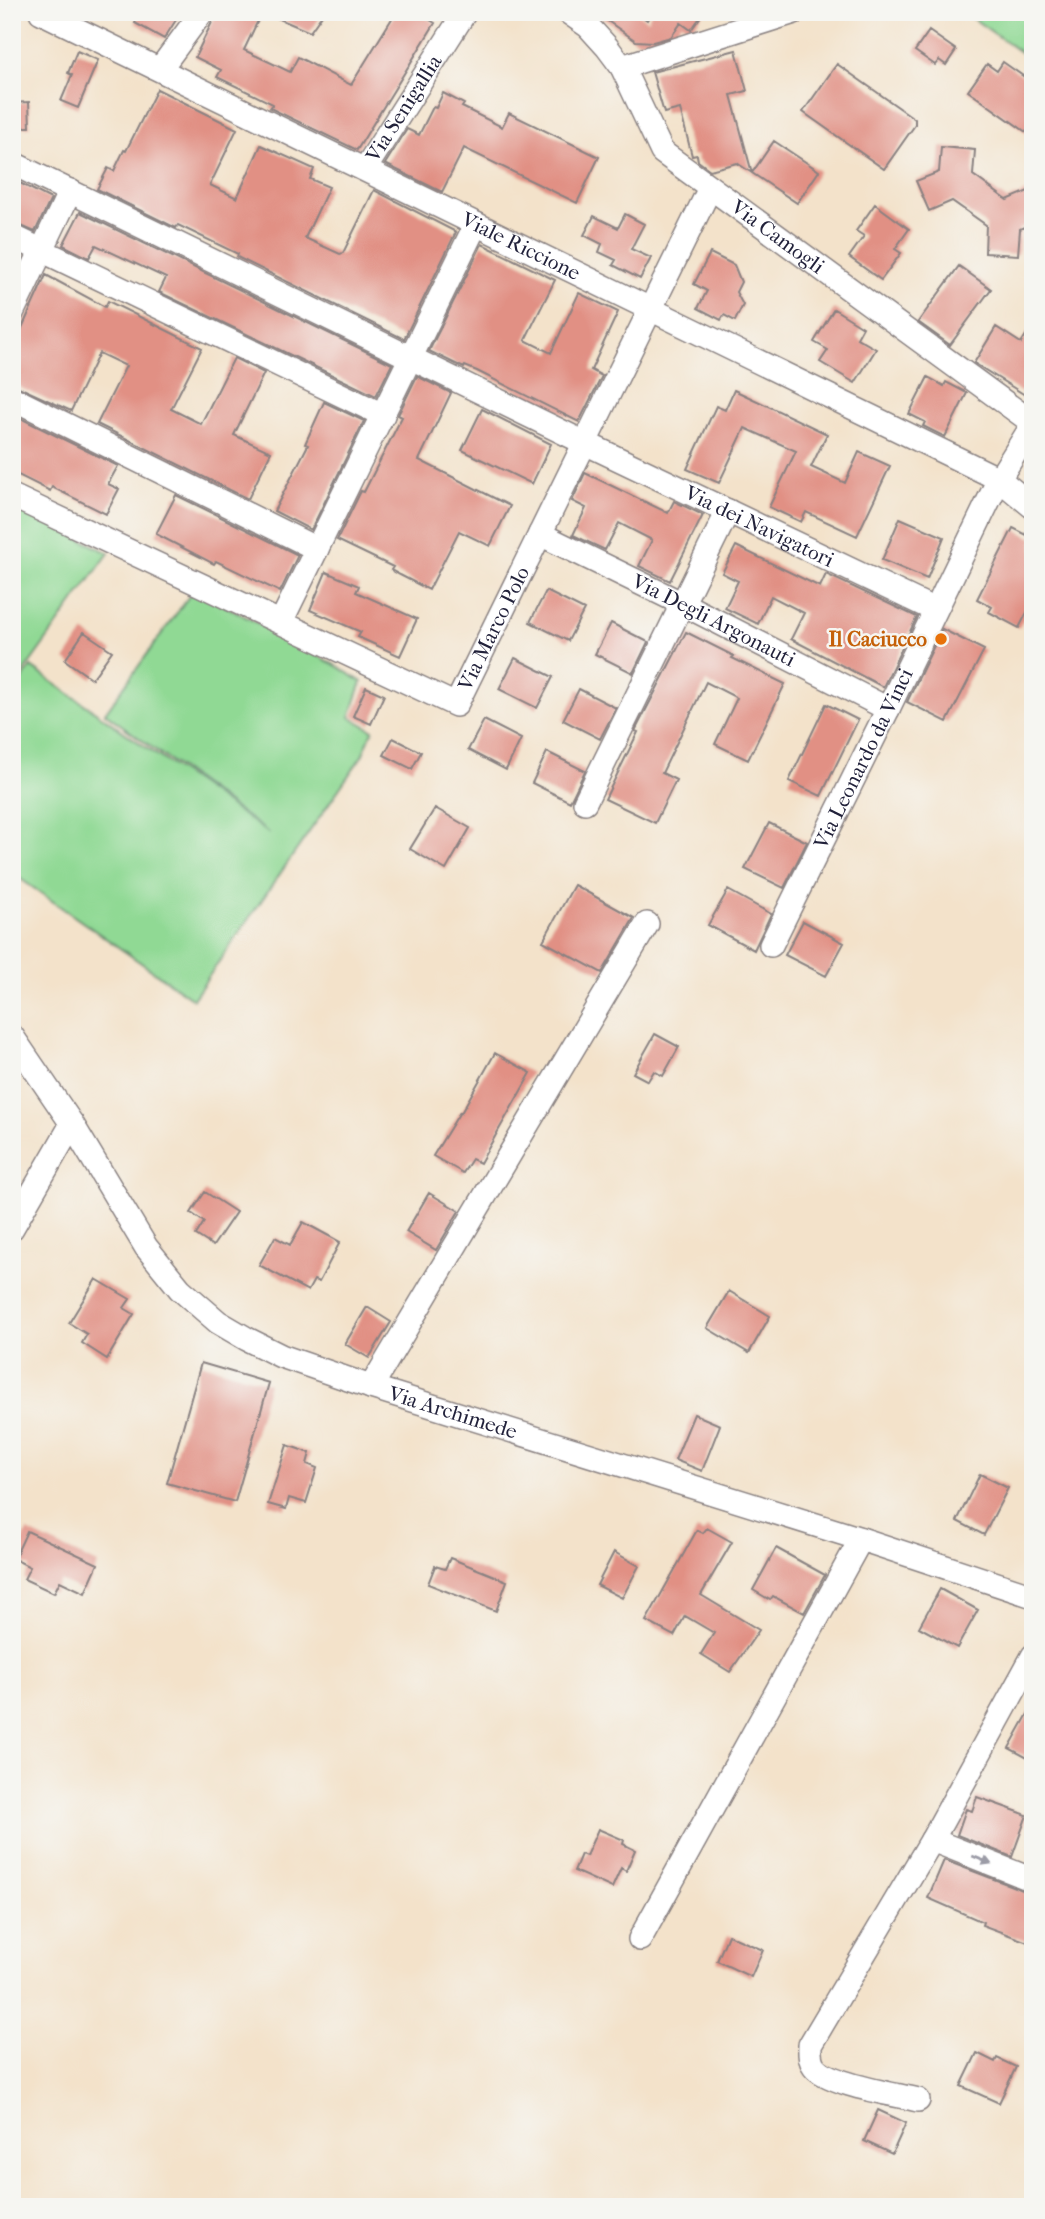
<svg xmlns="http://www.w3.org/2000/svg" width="1045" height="2219" font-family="'IM FELL French Canon',serif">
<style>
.green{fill:#90d994;stroke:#597e68;stroke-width:2}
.building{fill:#e19084}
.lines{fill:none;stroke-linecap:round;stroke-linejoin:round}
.street-casing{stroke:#8a8282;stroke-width:26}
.street{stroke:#fff;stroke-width:23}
.oneway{fill:#9c9ca7}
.food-dot{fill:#e8710a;stroke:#f6f6f2;stroke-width:2.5}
.labels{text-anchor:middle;stroke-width:5;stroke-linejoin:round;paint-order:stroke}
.street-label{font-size:21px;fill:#22223b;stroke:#f6f6f2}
.food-label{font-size:21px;font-weight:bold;fill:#c56008;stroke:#f6f6f2;text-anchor:end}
</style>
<rect width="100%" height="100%" fill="#f6f6f2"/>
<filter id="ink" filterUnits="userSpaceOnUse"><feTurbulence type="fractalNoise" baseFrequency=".0143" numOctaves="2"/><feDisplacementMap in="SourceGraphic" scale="14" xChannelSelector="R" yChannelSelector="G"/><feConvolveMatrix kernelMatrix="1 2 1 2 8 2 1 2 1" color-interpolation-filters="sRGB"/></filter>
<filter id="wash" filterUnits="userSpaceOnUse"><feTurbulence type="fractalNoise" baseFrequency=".00686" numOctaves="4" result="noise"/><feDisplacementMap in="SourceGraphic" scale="28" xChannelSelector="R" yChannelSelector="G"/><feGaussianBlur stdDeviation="1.57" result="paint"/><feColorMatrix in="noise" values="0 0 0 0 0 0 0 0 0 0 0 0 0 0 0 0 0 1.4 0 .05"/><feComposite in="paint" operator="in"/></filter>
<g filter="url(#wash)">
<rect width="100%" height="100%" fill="#f3e2ca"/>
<path class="green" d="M964 12H1033V61Z
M12 506 109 553 12 688Z
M194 589 335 665 362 682 350 717 373 730 362 756 193 999 12 873V694L31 667 270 834 105 713Z"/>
<g id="blocks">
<path class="building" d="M141 12H181L164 39 135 23Z
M217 12H262L244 50 290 72 298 57 351 85 396 12H417L435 23 357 150 270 108 273 104 217 77 221 70 195 57Z
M263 12H324L310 32Z
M595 12H636L647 20 652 12H704L691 30 681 23 671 37 653 42 636 41Z
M929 31 956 50 946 65 939 60 935 65 915 51Z
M736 50 747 91 731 95 752 173 737 163 710 170 698 161 697 155 692 156 680 109 664 113 652 72Z
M77 51 98 60 78 108 61 101 72 75 68 73Z
M1003 62 1033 83V137L968 91 987 64 997 71Z
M837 64 915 119V125L884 169 803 112Z
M157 89 237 129 210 185 237 198 261 145 314 169 310 179 329 187 305 238 340 254 343 253 374 190 456 232 404 339 237 257 238 254 178 225 176 228 97 189 108 168 114 171 124 150 126 151Z
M443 93 464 104 462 107 502 127 509 113 599 157 577 203 464 148 442 192 385 164 407 129 419 135 433 107 436 108Z
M29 102 30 127H12V103Z
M774 141 819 171 797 203 752 173Z
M941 147 975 150 973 175 1007 200 1033 189V223L1020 229 1018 255 985 253 986 225 952 201 929 211 916 181 939 172Z
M12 179 51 199 35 232 12 222Z
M875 204 909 229 895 249 901 253 881 280 849 257 864 236 856 231Z
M80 212 392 364 376 396 159 292 166 278 96 245 89 258 63 245Z
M625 214 644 224 631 249 651 258 640 279 613 265 616 260 599 252 602 244 584 235 594 216 618 228Z
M482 244 555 280 525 340 551 353 579 293 618 312 591 370 602 376 579 422 477 371 465 366 464 368 429 351Z
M710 253 734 265 741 282 736 292 743 305 735 321 724 315 721 320 698 308 707 291 694 284Z
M12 257 21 262 12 280Z
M959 266 991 289 950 345 918 322Z
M46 275 105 307 108 301 202 348 171 409 201 424 234 358 264 373 234 435 271 452 248 499 97 424 126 366 99 353 71 411 12 384V350Z
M834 309 863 327 857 338 876 349 855 383 820 362 828 350 814 342Z
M1033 324V400L974 363 996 327 1021 343Z
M417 376 451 393 419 460 510 506 490 546 459 531 429 590 400 575 391 570 393 567 337 540 361 491 364 492 402 417 398 415Z
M928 377 944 386 946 382 967 393 945 437 923 426 925 422 909 414Z
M734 390 827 434 811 467 845 483 859 452 890 466 857 536 806 512 801 522 769 507 796 451 745 428 719 483 687 469 716 406 725 410Z
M324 402 364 421 311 530 274 511 308 445 305 444Z
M482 409 551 444 532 484 462 450Z
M12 414 118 466 108 484 119 489 106 514 52 487 50 491 12 472Z
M585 473 668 513 674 501 703 515 670 581 639 566 652 540 619 523 605 550 573 535 586 508 572 501Z
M176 495 298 555 280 592 216 561 214 564 156 534Z
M900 518 944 537 927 579 882 560Z
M1013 528 1033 538V601L1019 628 989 612 992 607 977 599Z
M736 546 820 587 826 574 917 617 883 687 791 639 804 613 771 596 758 624 725 608 738 581 722 573Z
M326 572 359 586 356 592 417 619 400 656 358 637 361 632 310 610Z
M546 591 584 610 568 641 530 622Z
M611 623 648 642 633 673 595 654Z
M942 629 984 650 947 722 907 702Z
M84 632 112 651 92 679 65 660Z
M686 632 734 656 732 658 785 684 748 760 715 744 737 698 706 682 662 773 676 780 655 823 605 799 638 732 635 731Z
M515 658 553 677 537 708 499 689Z
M366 687 384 695 371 724 353 716Z
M579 689 616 708 600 739 563 720Z
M826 704 858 720 821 796 789 781Z
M484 720 521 739 506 770 468 750Z
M393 738 421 752 412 769 384 755Z
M547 752 585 771 570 802 532 783Z
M435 808 470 828 446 870 410 849Z
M769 823 807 842 784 888 745 869Z
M574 885 634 918 602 973 543 941Z
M728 890 771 914 754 950 708 925Z
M803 921 844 943 826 976 785 955Z
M655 1034 679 1047 663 1076 654 1071 648 1081 633 1073Z
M495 1053 531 1073 480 1163 472 1159 463 1173 433 1156 460 1112 461 1113Z
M205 1192 236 1212 213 1246 196 1235 204 1222 191 1213Z
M429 1193 459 1211 436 1250 406 1232Z
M303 1222 340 1242 319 1282 314 1280 308 1291 259 1265 275 1237 290 1245Z
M96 1279 130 1299 124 1308 134 1314 107 1359 82 1343 87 1334 69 1323Z
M729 1291 770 1316 749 1353 707 1328Z
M367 1307 391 1322 369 1358 345 1344Z
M201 1363 269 1383 235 1502 167 1483Z
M694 1414 720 1425 702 1471 675 1460Z
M287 1445 310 1453 307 1464 317 1468 306 1503 289 1498 286 1509 268 1504Z
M980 1474 1008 1488 984 1535 957 1521Z
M707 1528 732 1542 701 1595 759 1630 730 1672 701 1654 714 1633 685 1616 674 1636 646 1621 697 1530 703 1533Z
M27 1531 98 1564 85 1593 60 1581 54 1593 24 1579 30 1567 14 1559Z
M776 1548 825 1575 804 1613 773 1596 770 1600 753 1590Z
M614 1552 639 1566 622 1598 597 1585Z
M450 1558 507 1581 496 1611 428 1584 435 1566 445 1569Z
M940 1589 978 1610 957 1648 919 1627Z
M1033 1705V1761L1009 1748Z
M977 1797 1027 1815 1012 1857 957 1835 966 1809 972 1811Z
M598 1829 624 1840 623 1844 635 1850 626 1871 621 1868 612 1888 574 1871 581 1854 586 1856Z
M944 1860 1033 1894V1944L982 1925 983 1922 928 1898Z
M728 1935 763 1950 751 1977 717 1961Z
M977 2053 995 2062 997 2058 1016 2067 999 2103 961 2086Z
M878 2110 906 2123 892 2154 864 2141Z"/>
</g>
</g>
<g filter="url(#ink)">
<use href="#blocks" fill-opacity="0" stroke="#8a8282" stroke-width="2"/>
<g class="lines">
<defs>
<g id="street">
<path id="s1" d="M41 12 999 479 1033 507"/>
<path id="s2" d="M568 12 588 26 607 47 622 67 662 152 1033 423"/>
<path d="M622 67 794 12"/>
<path d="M160 69 202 12"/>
<path id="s3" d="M12 163 585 443 935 610"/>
<path id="s4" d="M365 169 465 12"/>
<path d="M12 236 383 415"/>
<path d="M12 313 70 191"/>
<path d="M12 398 317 549"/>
<path id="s5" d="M12 496 456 705 710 188"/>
<path id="s6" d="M540 534 683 604 888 709"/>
<path d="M281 622 476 224"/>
<path d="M585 802 728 511"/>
<path id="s7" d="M771 945 888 709 999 479 1033 424"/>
<path id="s8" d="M12 1036 72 1124 146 1247 180 1289 218 1322 247 1339 281 1356 371 1387 861 1539 1033 1596"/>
<path d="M12 1228 72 1124"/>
<path d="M371 1387 647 924"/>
<path d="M932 1840 1033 1880"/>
<path d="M640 1939 861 1539"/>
<path d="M918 2100C894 2094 827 2084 814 2066 809 2059 810 2052 810 2045L932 1840 1033 1656"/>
</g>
</defs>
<use href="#street" class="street-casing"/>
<use href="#street" class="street"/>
</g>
<defs><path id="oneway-solid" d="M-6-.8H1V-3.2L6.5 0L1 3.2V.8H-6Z" transform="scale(1.75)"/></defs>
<use class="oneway" href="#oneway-solid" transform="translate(982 1860) rotate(22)"/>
</g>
<circle class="food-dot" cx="941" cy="639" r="7"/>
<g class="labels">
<g class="street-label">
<text dy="7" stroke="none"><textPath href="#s4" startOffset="72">Via Senigallia</textPath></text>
<text dy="7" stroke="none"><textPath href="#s2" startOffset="315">Via Camogli</textPath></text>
<text dy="7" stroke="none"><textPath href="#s1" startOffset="534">Viale Riccione</textPath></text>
<text dy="7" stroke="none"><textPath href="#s3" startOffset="831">Via dei Navigatori</textPath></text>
<text dy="7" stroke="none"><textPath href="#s6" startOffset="194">Via Degli Argonauti</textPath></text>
<text dy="7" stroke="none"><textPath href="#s5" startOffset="576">Via Marco Polo</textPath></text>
<text dy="7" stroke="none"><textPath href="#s7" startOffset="208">Via Leonardo da Vinci</textPath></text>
<text dy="7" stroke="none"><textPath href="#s8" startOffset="607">Via Archimede</textPath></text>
</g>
<g class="food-label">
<text x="927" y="646">Il Caciucco</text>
</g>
</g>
<rect width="1045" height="2219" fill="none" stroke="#f6f6f2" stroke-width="42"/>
</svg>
